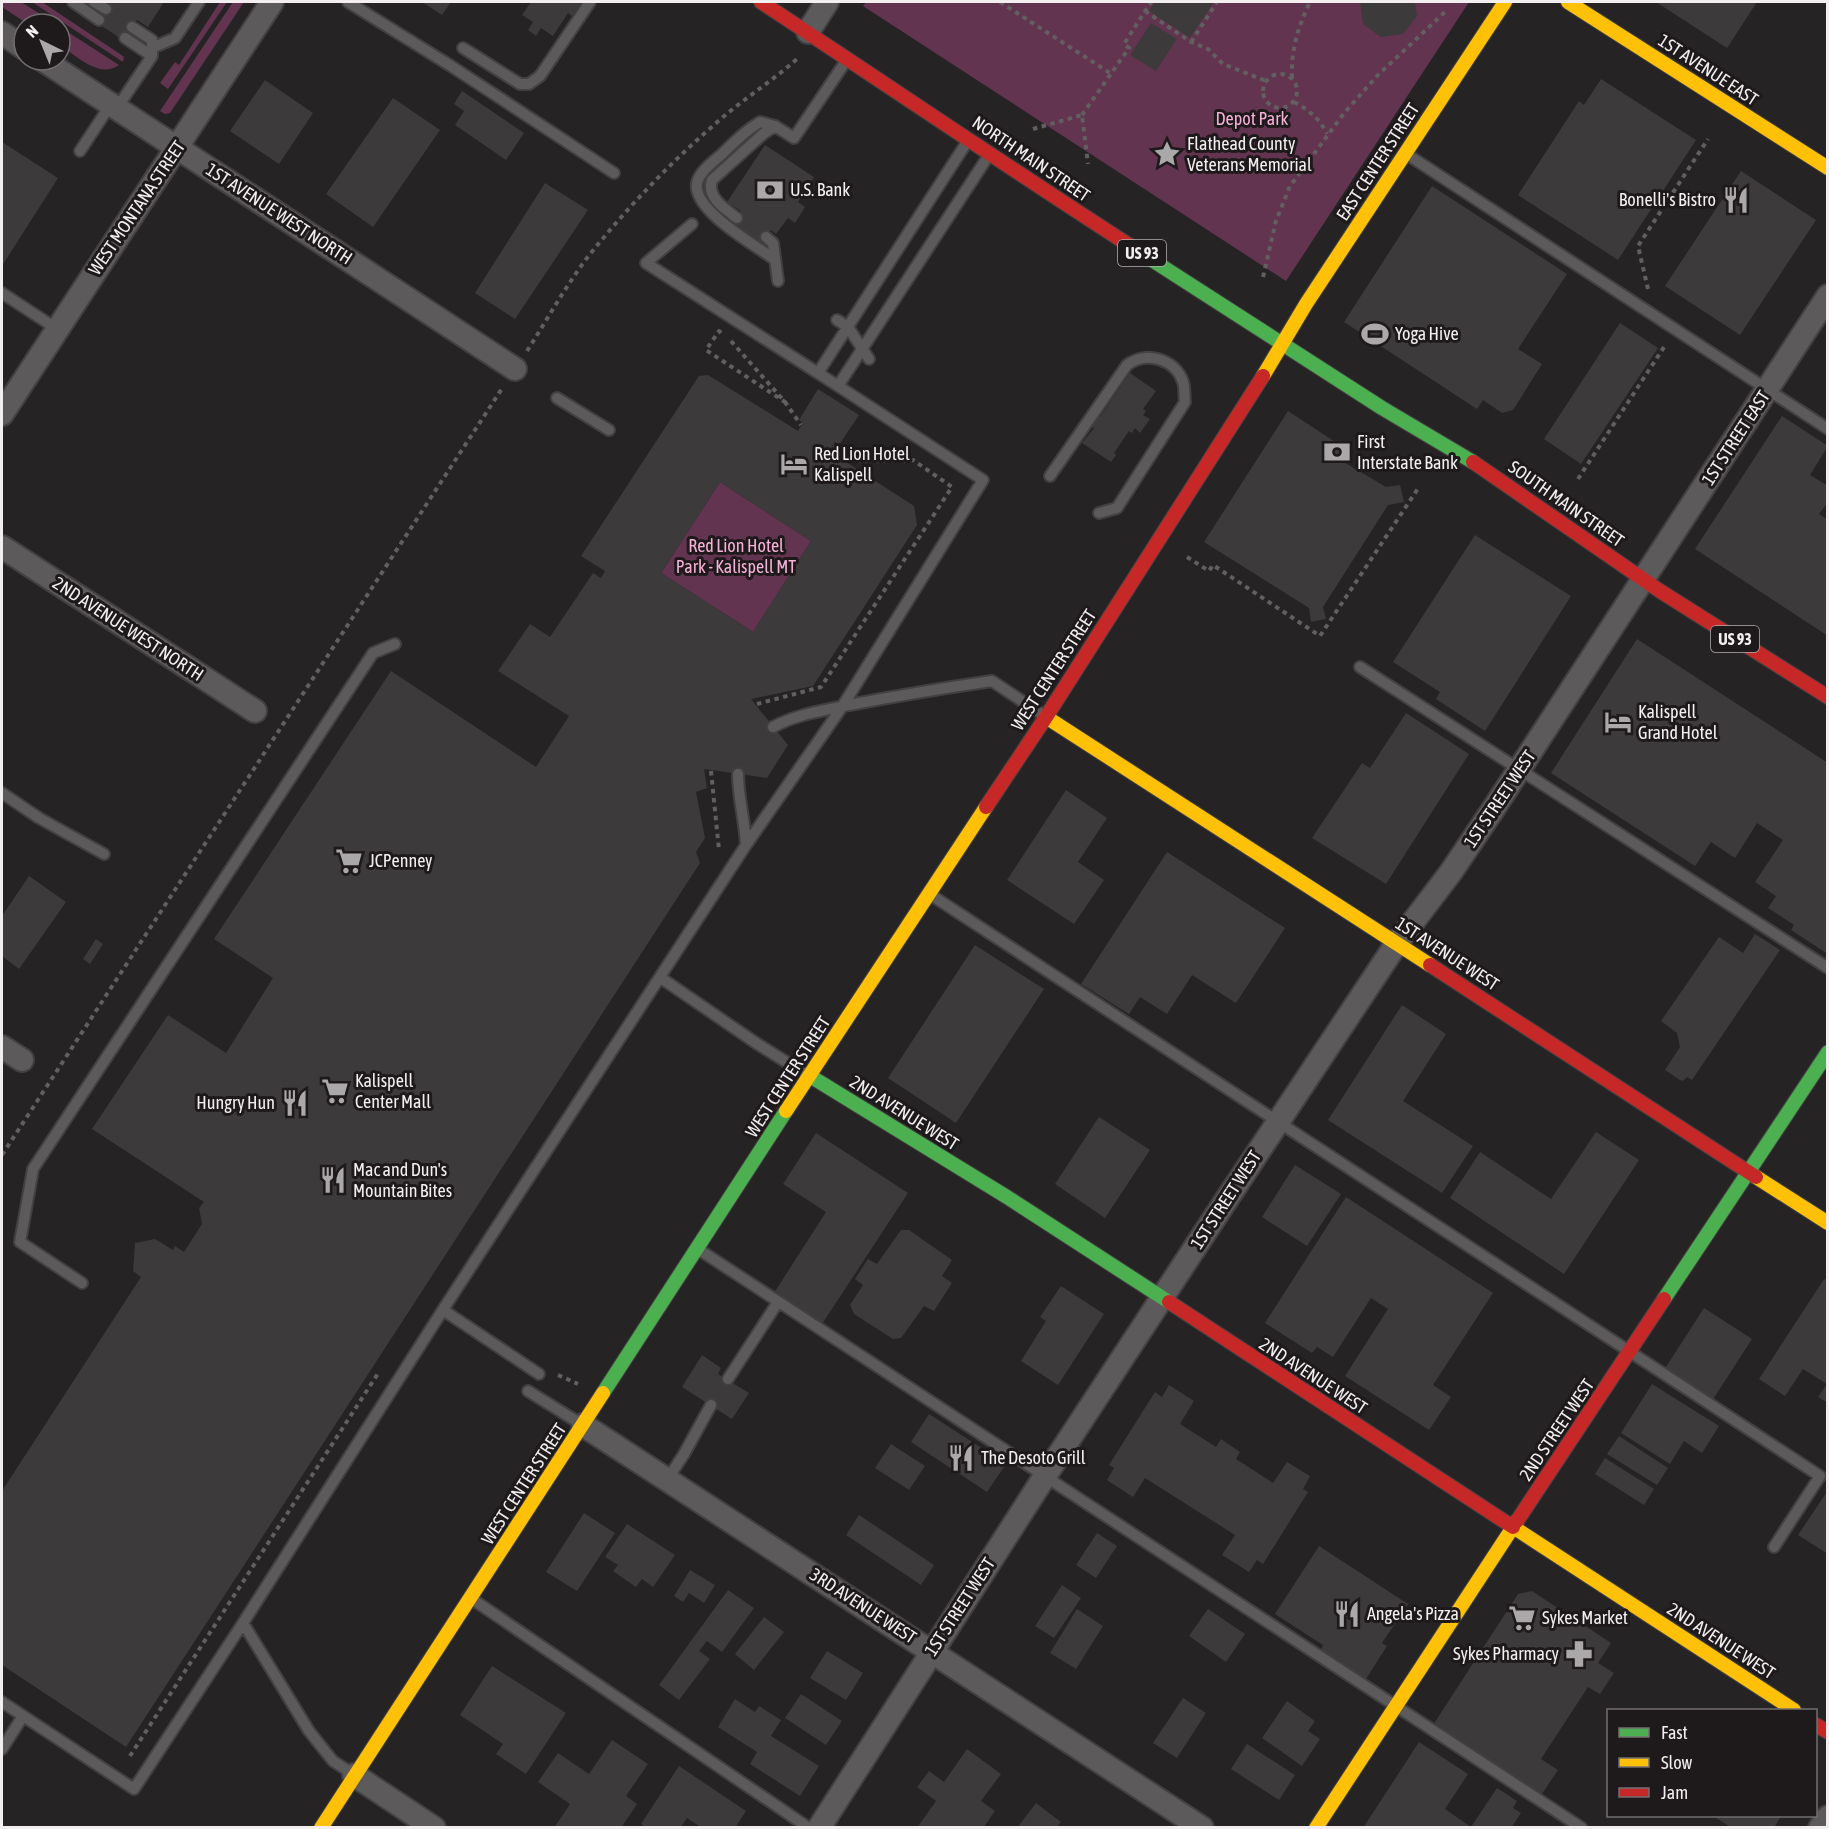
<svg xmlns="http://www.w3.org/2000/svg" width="1829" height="1829" font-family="'Asap Condensed',sans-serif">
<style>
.green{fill:#633450}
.building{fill:#3d3a3c;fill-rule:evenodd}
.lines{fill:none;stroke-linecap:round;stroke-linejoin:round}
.lane-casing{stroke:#424042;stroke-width:14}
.street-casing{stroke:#424042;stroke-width:26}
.fast-casing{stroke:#424042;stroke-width:16}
.slow-casing{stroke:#424042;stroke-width:16}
.jam-casing{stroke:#424042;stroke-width:16}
.path{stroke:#615f60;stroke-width:4;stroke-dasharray:4.5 4.5;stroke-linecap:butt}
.lane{stroke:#5c5a5b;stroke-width:10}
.street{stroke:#5c5a5b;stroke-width:22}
.fast{stroke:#4caf50;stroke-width:14}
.slow{stroke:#ffc107;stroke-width:14}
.jam{stroke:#c62828;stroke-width:14}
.labels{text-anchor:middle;stroke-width:6;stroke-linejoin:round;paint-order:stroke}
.shield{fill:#1e191b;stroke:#b3afb1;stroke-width:1.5}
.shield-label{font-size:16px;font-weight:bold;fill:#f3eff1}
.street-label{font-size:18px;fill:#f3eff1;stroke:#1e191b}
.park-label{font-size:18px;fill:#f7b2da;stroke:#1e191b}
.poi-label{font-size:18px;fill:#f3eff1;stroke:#1e191b;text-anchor:start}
</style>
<rect width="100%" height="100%" fill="#262325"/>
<path class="green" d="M2 2H21L56 24H28L2 7Z
M32 2H42L120 54 124 57 123 62Z
M220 2H227L168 89 160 83 175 62 179 65Z
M233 2H244L170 113 165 114 160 111Z
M866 2H1469L1286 281 863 6Z
M60 27 119 65C99 79 77 56 60 45Z
M720 482 811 541 753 632 661 573Z"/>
<path class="building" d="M111 2H164L148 27 137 20 123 40 97 23Z
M422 2H451L442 15Z
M531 2H582L572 16 568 13 553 36 541 28 536 36 528 30 533 22 522 15Z
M1155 2H1214L1190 38 1149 11Z
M1360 2H1415L1417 16 1403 34 1381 37 1363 24Z
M1656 2H1757L1727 48Z
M1151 23 1177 39 1156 71 1130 55Z
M1601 79 1696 140 1618 260 1518 195 1579 101 1584 105Z
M265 80 313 113 279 164 230 131Z
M462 91 524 133 506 160 455 125 464 111 454 104Z
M393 98 440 130 373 227 326 194Z
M2 142 58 178 2 266Z
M765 145 814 177 798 202 805 207 795 223 788 218 776 234 771 230 762 244 732 224 741 211 727 202Z
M1741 171 1816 220 1740 335 1665 286Z
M545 183 588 210 515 319 475 293Z
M1432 186 1567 274 1518 349 1542 364 1513 410 1502 413 1483 400 1477 409 1344 322Z
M1620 323 1658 348 1581 464 1544 439Z
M1130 373 1156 391 1143 409 1146 411 1143 415 1150 419 1140 433 1135 428 1132 433 1129 431 1114 453 1116 455 1111 462 1082 443 1094 428 1089 425 1097 414 1100 417Z
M708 375 798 431 803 423 799 420 818 389 859 415 839 445 835 442 829 451 914 506 917 525 813 686 751 699 788 745 767 778 704 769 707 788 696 792 705 838 696 852 700 863 126 1747 2 1665V1491L141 1277 133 1271 135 1243 155 1239 173 1250 175 1246 184 1252 202 1224 199 1208 204 1202 92 1129 168 1015 226 1053 273 978 214 939 391 671 536 767 569 716 498 671 530 624 550 637 593 573 601 578 605 571 581 556 699 376ZM720 482 811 541 753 632 661 573Z
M1288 411 1349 451 1342 461 1386 487 1400 485 1404 502 1388 505 1323 607 1326 619 1311 622 1309 608 1204 542Z
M1782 416 1828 446 1810 475 1828 486V502L1819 514 1828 520V636L1695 549Z
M1475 535 1571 596 1485 731 1436 699 1440 692 1393 662Z
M1637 639 1828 763V954L1791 930 1794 925 1768 908 1776 896 1755 882 1783 840 1757 823 1735 858 1711 842 1695 866 1551 773Z
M1406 713 1469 754 1386 884 1312 838 1362 763 1370 768Z
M1066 790 1107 818 1078 862 1104 880 1074 924 1007 880Z
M1167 852 1285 928 1236 1003 1192 975 1167 1014 1140 997 1129 1014 1081 984Z
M29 876 66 902 19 969 2 956V916Z
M1755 934 1780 950 1692 1080 1687 1077 1683 1081 1680 1080 1665 1070 1680 1047 1677 1033 1661 1021 1719 937 1743 953Z
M96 939 103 944 90 964 83 959Z
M975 945 1044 989 956 1123 888 1078Z
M1402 1005 1446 1034 1403 1101 1473 1146 1442 1193 1328 1120Z
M1099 1117 1150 1150 1105 1218 1055 1184Z
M1596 1132 1639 1160 1564 1274 1450 1198 1480 1152 1551 1199Z
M816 1133 908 1193 822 1324 774 1293 826 1212 783 1184Z
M1295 1165 1341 1194 1307 1246 1262 1217Z
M1346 1197 1493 1293 1433 1385 1451 1397 1429 1430 1345 1376 1388 1309 1371 1298 1333 1357 1317 1347 1312 1353 1265 1323Z
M901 1230H909L952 1260 942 1276 952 1283 934 1311 924 1306 901 1338 893 1339 854 1314 850 1305 863 1285 855 1279 868 1259 877 1264Z
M1824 1279 1828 1281V1403L1818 1397 1827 1384 1803 1369 1785 1396 1759 1379Z
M1061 1286 1104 1314 1058 1385 1021 1361 1046 1321 1040 1317Z
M1704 1308 1752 1339 1712 1401 1664 1370Z
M702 1355 721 1368 718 1374 749 1393 732 1419 682 1387Z
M1652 1384 1719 1426 1702 1453 1684 1441 1670 1464 1621 1433Z
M1169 1385 1194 1401 1180 1424 1216 1447 1221 1439 1240 1452 1236 1459 1273 1483 1287 1462 1310 1476 1303 1489 1308 1492 1263 1564 1257 1560 1249 1572 1222 1555 1235 1535 1145 1478 1133 1497 1107 1480 1114 1468 1109 1465 1155 1392 1162 1397Z
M929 1414 1006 1464 987 1492 911 1442Z
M1619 1436 1668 1468 1657 1485 1607 1454Z
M891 1444 925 1466 909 1490 875 1468Z
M1605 1458 1654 1489 1644 1505 1595 1474Z
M1828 1490V1554L1798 1535Z
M584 1513 615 1533 577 1591 546 1572Z
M859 1515 934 1565 921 1585 846 1535Z
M627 1524 675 1555 653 1587 642 1579 636 1587 613 1571 618 1565 605 1557Z
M1097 1533 1117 1546 1096 1578 1076 1565Z
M1319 1546 1408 1604 1382 1643 1387 1646 1366 1679 1321 1650 1323 1645 1275 1614Z
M690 1570 715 1585 704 1603 689 1593 683 1602 674 1596Z
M1062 1585 1081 1598 1054 1638 1035 1626Z
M728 1590 754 1608 722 1652 707 1641 699 1651 710 1659 679 1700 659 1685Z
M1532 1591 1611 1643 1598 1663 1614 1673 1600 1694 1588 1687 1541 1759 1558 1770 1540 1797 1433 1725 1518 1594Z
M1077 1609 1103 1626 1076 1669 1050 1653Z
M1208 1609 1245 1634 1226 1662 1189 1636Z
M764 1617 784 1632 754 1670 735 1654Z
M827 1651 863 1673 846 1700 810 1678Z
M492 1666 566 1713 526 1774 496 1754 503 1744 460 1715Z
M801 1694 842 1721 826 1745 785 1718Z
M1183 1698 1206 1713 1177 1758 1153 1743Z
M735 1699 755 1712 759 1706 781 1720 771 1736 819 1766 800 1796 750 1764 757 1752 718 1727Z
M1287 1701 1315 1721 1308 1731 1320 1739 1302 1766 1262 1738Z
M612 1740 648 1764 626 1796 637 1804 621 1828H554L570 1804 538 1782 558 1753 589 1774Z
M1419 1742 1468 1774 1445 1809 1471 1827 1497 1788 1517 1801 1513 1808 1521 1813 1511 1828H1363Z
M1247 1744 1295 1775 1279 1800 1231 1769Z
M967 1749 1001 1774 981 1801 995 1811 983 1828H917L936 1801 917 1787 929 1771 944 1782Z
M679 1766 746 1811 735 1828H702L687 1818 680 1828H646L641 1824Z
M1036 1803 1061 1822 1056 1828H1017Z
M1713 1816H1781L1774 1828H1732Z"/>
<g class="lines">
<defs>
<path id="lane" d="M73 2 99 20
M94 2 106 9
M348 2 451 66 614 173
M125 38 152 56
M152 48 175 38 199 2
M463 48 520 84H529L540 76 590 2
M117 108 152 56V40L132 27
M80 151 111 104
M1408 155 1828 429
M737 218C725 209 706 197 712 180L763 134 775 126
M692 224 646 263 818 373 967 142
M766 237 773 243 778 281
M774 259C755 245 692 210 697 183 699 172 713 162 721 155 733 143 745 131 760 122L775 126 794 138 846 61
M2 293 57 329
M837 320 848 327 869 359
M838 386 987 158
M557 398 609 430
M1050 476 1127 365C1145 351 1175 358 1183 382 1185 387 1184 396 1185 402L1117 508 1099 513
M1360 667 1828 968
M773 727C797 714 823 711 849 705 896 696 944 688 992 681L1043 715
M738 774C738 798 745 821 746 845
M2 793 39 818 104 854
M931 895 1820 1476 1774 1547
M661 978 756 1043 807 1075
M698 1249 1582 1828
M82 1283 20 1242 33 1169 373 653 395 644
M443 1310 539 1374
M728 1379 778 1302
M528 1391 581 1424
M667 1480 684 1454 711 1405
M472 1599 809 1828
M243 1623 309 1731 333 1761 353 1774
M2 1702 134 1789 243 1623 446 1305 746 845 842 707 983 480 818 373
M2 1749 23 1716"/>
<path id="street" d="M808 32 827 2
M2 33 24 48
M43 60 515 369
M2 414 272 2
M2 547 255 711
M2 1047 22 1060
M583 1425 1202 1828
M354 1775 434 1828
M819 1828 1045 1476 1223 1205 1397 943 1451 872 1494 808 1828 296
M1820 1828 1828 1817"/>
<path id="fast" d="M1135 249 1382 408 1473 462
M810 1076 1007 1197 1169 1302
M1664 1299 1828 1052
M603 1393 786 1111"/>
<path id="slow" d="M1568 2 1828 168
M1263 376 1306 304 1505 2
M1046 717 1430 965
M786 1111 986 807
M1756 1177 1828 1223
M1513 1527 1794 1710
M321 1828 603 1393
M1316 1828 1517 1521"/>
<path id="jam" d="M761 2C886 84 1009 168 1135 249
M1473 462 1660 591 1828 697
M986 807 1046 717 1263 376
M1430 965 1756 1177
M1169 1302 1513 1527
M1517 1521 1664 1299
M1816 1725 1828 1732"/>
</defs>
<use href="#lane" class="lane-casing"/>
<use href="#street" class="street-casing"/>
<use href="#fast" class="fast-casing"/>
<use href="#slow" class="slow-casing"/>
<use href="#jam" class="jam-casing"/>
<path class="path" d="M1000 2 1110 73
M1145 11 1191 42 1208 49 1223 64 1266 81
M1191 42 1217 2
M1263 91a17 17 0 1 1 34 0a17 17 0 1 1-34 0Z
M1292 78C1291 49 1298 27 1310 2
M1294 102C1309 110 1320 119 1327 134
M1082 115 1129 48 1124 44 1151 2
M1033 129 1082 115 1088 164
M1263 277 1276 221 1290 186 1345 112 1378 75 1445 12
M1648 289 1638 246 1708 139
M721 333 719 331 706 350 785 402
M731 341 785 402 801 425
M527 351C547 320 565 287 587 258 625 210 668 165 714 125 740 101 770 83 797 59
M1578 479 1666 344
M1187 557 1209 571 1213 565 1320 636 1419 487
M757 704 821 687 952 487 913 460 859 461 833 445
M711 771 719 850
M2 1155 503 387
M558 1375 578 1384
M130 1756 379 1372"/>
<use href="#lane" class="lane"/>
<use href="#street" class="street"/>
<use href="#fast" class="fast"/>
<use href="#slow" class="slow"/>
<use href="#jam" class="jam"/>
</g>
<defs>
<symbol id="sight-bare" viewBox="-9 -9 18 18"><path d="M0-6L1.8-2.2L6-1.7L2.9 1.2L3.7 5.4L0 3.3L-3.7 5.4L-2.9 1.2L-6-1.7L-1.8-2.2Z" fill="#aba8aa" stroke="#1e191b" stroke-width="2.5" paint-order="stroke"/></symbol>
<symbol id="bank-bare" viewBox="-9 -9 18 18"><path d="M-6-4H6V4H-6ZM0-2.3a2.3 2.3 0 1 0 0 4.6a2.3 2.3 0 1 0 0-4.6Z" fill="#aba8aa" stroke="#1e191b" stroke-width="2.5" paint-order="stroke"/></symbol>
<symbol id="restaurant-bare" viewBox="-9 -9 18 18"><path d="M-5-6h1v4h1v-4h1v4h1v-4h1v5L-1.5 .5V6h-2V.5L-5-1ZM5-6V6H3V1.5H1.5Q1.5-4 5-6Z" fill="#aba8aa" stroke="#1e191b" stroke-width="2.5" paint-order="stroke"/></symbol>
<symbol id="stadium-bare" viewBox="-9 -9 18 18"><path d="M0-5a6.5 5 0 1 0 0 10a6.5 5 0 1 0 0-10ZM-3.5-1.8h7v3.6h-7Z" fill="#aba8aa" stroke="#1e191b" stroke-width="2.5" paint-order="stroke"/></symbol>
<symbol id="hotel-bare" viewBox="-9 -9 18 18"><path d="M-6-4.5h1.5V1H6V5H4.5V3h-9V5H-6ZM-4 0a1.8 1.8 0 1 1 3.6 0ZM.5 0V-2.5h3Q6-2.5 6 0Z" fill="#aba8aa" stroke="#1e191b" stroke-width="2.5" paint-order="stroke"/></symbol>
<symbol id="supermarket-bare" viewBox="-9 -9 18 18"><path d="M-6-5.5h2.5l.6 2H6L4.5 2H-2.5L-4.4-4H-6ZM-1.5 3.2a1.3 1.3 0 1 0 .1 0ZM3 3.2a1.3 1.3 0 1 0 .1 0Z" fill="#aba8aa" stroke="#1e191b" stroke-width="2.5" paint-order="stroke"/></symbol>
<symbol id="pharmacy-bare" viewBox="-9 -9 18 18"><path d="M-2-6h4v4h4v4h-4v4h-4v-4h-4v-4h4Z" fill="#aba8aa" stroke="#1e191b" stroke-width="2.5" paint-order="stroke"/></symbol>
</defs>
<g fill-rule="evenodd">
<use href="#sight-bare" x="1148" y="135" width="38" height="38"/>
<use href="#bank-bare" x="751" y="171" width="38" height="38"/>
<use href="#restaurant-bare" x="1717" y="181" width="38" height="38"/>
<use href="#stadium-bare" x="1356" y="315" width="38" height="38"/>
<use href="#bank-bare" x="1318" y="433" width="38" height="38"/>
<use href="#hotel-bare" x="775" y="445" width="38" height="38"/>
<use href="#hotel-bare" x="1599" y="703" width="38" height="38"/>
<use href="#supermarket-bare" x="330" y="842" width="38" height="38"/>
<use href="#supermarket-bare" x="316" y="1072" width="38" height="38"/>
<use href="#restaurant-bare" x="276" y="1084" width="38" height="38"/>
<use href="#restaurant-bare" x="314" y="1161" width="38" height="38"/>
<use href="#restaurant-bare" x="942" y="1439" width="38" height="38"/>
<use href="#restaurant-bare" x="1328" y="1595" width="38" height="38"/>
<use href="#supermarket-bare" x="1503" y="1599" width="38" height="38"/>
<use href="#pharmacy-bare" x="1560" y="1635" width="38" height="38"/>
</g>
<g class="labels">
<g class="shield">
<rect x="1118" y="240" width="48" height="26" rx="4.5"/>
<rect x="1711" y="626" width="48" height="26" rx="4.5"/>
</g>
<g class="shield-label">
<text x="1142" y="259">US 93</text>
<text x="1735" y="645">US 93</text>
</g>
<g class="street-label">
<text transform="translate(1708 70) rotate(33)" y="6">1ST AVENUE EAST</text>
<text transform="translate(1031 159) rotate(34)" y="6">NORTH MAIN STREET</text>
<text transform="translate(1378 162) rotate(-57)" y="6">EAST CENTER STREET</text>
<text transform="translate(137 208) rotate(-56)" y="6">WEST MONTANA STREET</text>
<text transform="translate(279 214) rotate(33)" y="6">1ST AVENUE WEST NORTH</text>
<text transform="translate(1736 438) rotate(-57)" y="6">1ST STREET EAST</text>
<text transform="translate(1566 504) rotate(35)" y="6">SOUTH MAIN STREET</text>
<text transform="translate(128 629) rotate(33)" y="6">2ND AVENUE WEST NORTH</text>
<text transform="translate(1054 670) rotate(-57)" y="6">WEST CENTER STREET</text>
<text transform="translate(1500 799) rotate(-56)" y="6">1ST STREET WEST</text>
<text transform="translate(1447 954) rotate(33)" y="6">1ST AVENUE WEST</text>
<text transform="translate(788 1077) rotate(-57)" y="6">WEST CENTER STREET</text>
<text transform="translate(904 1113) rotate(32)" y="6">2ND AVENUE WEST</text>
<text transform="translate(1226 1200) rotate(-57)" y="6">1ST STREET WEST</text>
<text transform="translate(1313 1376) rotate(33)" y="6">2ND AVENUE WEST</text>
<text transform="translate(1557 1430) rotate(-56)" y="6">2ND STREET WEST</text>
<text transform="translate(524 1484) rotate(-57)" y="6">WEST CENTER STREET</text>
<text transform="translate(863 1606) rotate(33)" y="6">3RD AVENUE WEST</text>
<text transform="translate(960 1607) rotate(-57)" y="6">1ST STREET WEST</text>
<text transform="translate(1721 1641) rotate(33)" y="6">2ND AVENUE WEST</text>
</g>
<g class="park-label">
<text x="1252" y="125">Depot Park</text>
<text x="736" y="552">Red Lion Hotel<tspan x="736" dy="21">Park - Kalispell MT</tspan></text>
</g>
<g class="poi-label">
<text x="1187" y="150">Flathead County<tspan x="1187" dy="21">Veterans Memorial</tspan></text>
<text x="790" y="196">U.S. Bank</text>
<text x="1716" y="206" text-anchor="end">Bonelli's Bistro</text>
<text x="1395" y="340">Yoga Hive</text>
<text x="1357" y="448">First<tspan x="1357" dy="21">Interstate Bank</tspan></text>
<text x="814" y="460">Red Lion Hotel<tspan x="814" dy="21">Kalispell</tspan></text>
<text x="1638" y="718">Kalispell<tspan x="1638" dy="21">Grand Hotel</tspan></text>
<text x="369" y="867">JCPenney</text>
<text x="355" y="1087">Kalispell<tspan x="355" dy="21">Center Mall</tspan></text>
<text x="275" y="1109" text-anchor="end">Hungry Hun</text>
<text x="353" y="1176">Mac and Dun's<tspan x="353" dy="21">Mountain Bites</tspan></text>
<text x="981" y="1464">The Desoto Grill</text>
<text x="1367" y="1620">Angela's Pizza</text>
<text x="1542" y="1624">Sykes Market</text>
<text x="1559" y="1660" text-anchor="end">Sykes Pharmacy</text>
</g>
</g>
<rect width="1829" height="1829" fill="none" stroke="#f3eff1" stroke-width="6"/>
<rect x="1607" y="1709" width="210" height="108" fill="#1e191b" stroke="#736f71" stroke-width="1.5"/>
<rect x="1619" y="1728" width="30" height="9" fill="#4caf50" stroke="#736f71" stroke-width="1.5"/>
<text x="1661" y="1739" font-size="18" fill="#f3eff1">Fast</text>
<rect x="1619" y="1758" width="30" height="9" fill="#ffc107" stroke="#736f71" stroke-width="1.5"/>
<text x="1661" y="1769" font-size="18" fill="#f3eff1">Slow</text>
<rect x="1619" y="1788" width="30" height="9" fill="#c62828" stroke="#736f71" stroke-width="1.5"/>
<text x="1661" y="1799" font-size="18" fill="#f3eff1">Jam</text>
<g transform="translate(42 42) rotate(317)"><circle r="28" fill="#1e191b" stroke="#736f71" stroke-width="1.5"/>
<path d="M0-4.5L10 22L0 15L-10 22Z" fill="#aba8aa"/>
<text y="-9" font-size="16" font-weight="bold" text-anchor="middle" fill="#f3eff1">N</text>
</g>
</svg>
